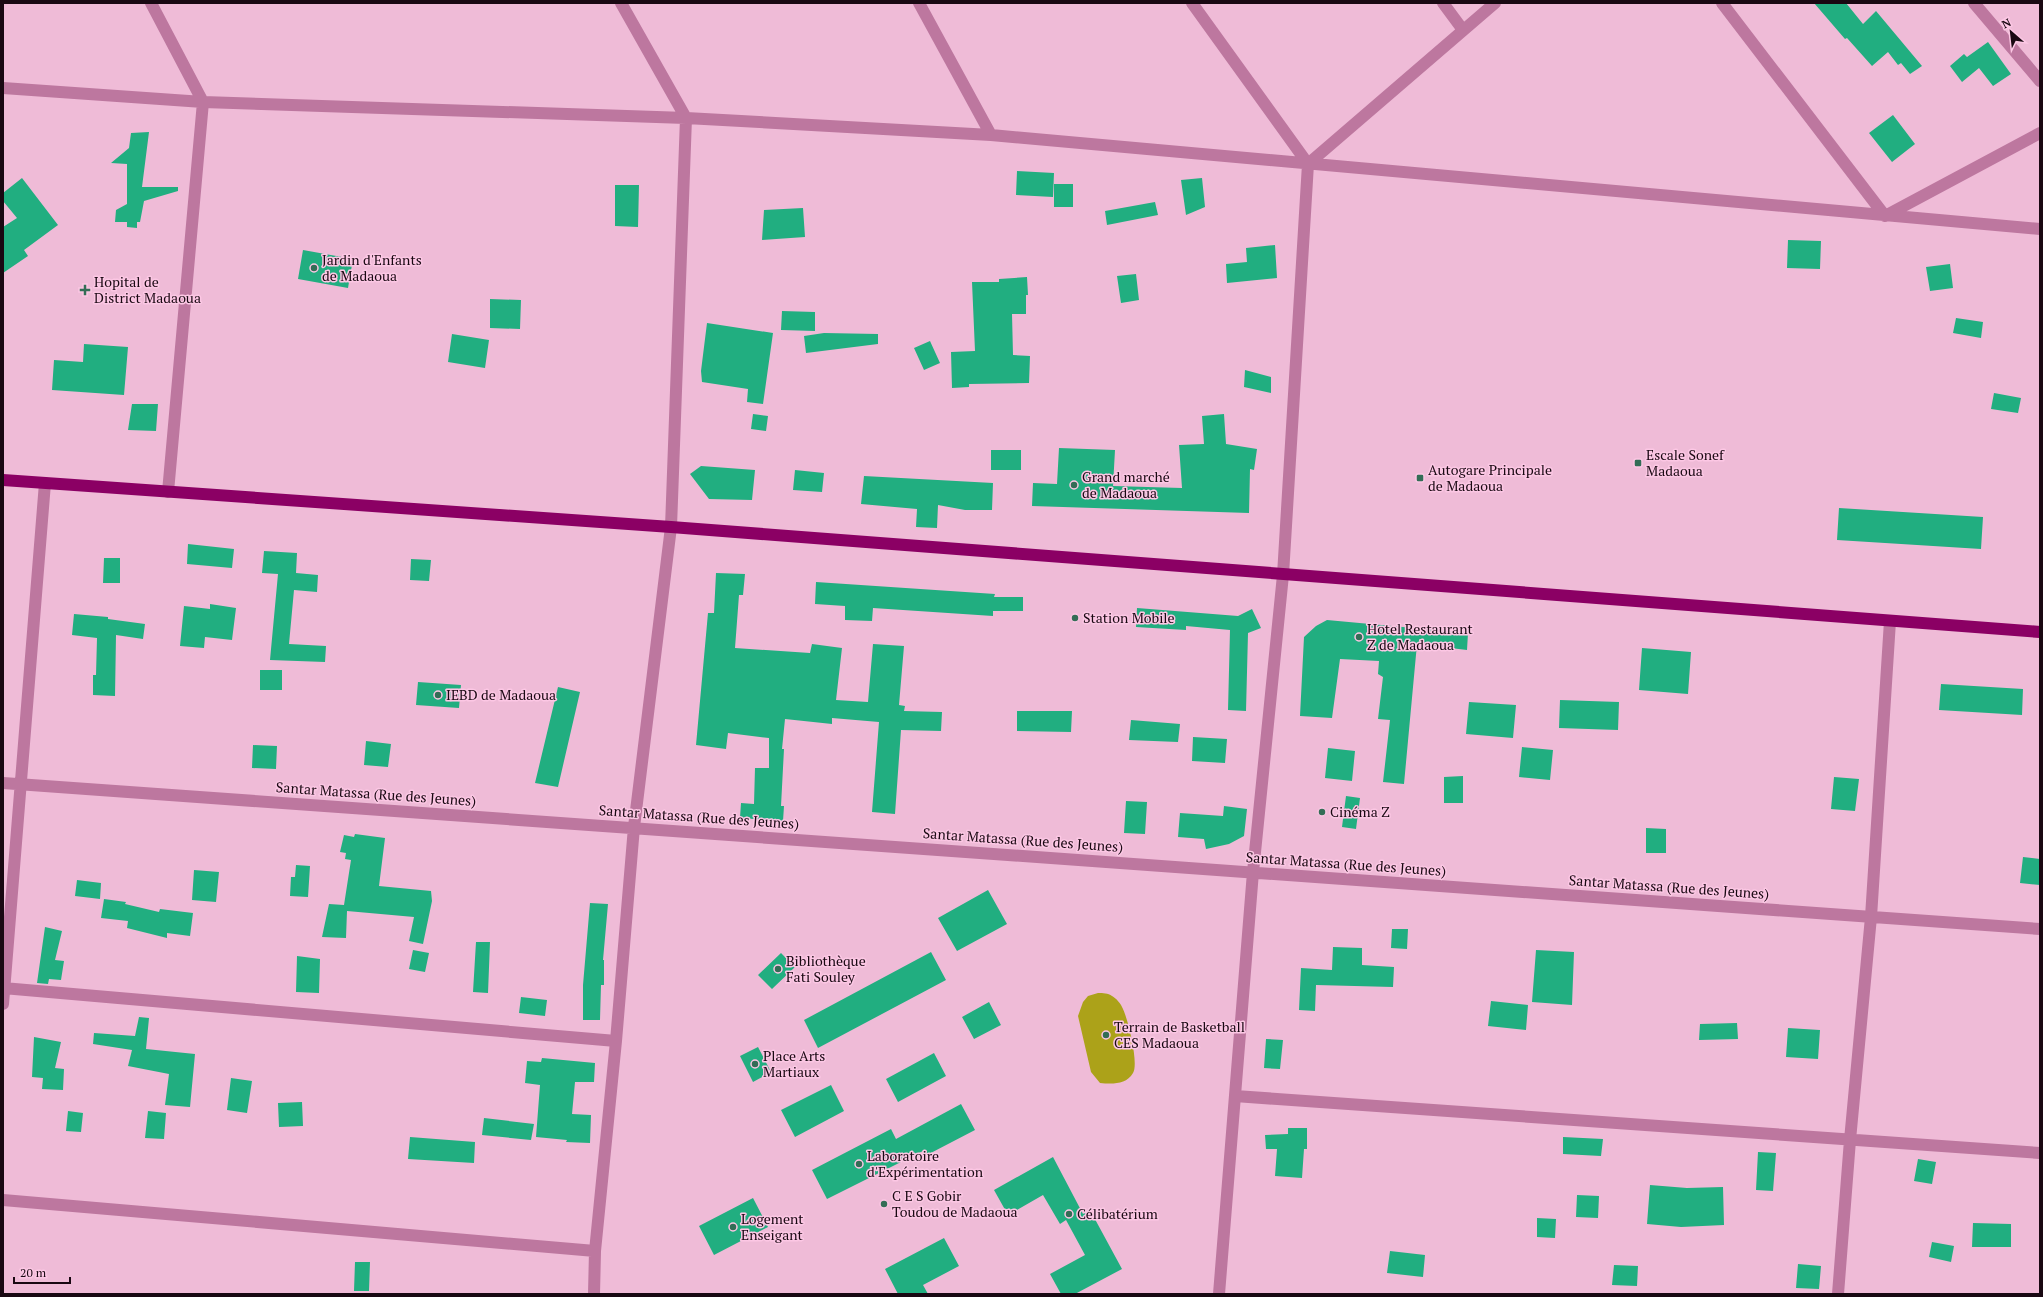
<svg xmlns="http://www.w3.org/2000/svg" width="2043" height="1297" font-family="'PT Serif',serif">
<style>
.green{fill:#aca219}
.building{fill:#21ae80}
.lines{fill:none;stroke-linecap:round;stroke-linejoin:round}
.minor{stroke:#bd779f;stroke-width:12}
.highway{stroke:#8b0064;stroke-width:12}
.poi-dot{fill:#336d56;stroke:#fcc7e4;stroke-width:1.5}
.labels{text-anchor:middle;stroke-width:3;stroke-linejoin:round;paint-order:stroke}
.poi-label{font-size:14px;fill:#190812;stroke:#fcc7e4;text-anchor:start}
.street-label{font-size:14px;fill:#190812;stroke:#fcc7e4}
</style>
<rect width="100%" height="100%" fill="#efbbd7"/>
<path class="green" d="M1098 993C1103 993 1108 993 1112 996 1116 998 1121 1004 1122 1007 1128 1018 1139 1064 1133 1073 1126 1085 1112 1084 1100 1083L1091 1072 1078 1016 1083 1002 1088 996Z"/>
<path class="building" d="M1814 3H1846L1863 24 1876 11 1922 66 1910 74 1901 63 1898 65 1888 52 1872 66 1847 38 1845 39Z
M1988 42 2011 74 1993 86 1979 68 1962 82 1950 66 1964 54 1967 57Z
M1893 115 1915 144 1892 162 1869 133Z
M149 132 142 187H178V191L144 201 140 222H137V228L127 227V222H115L116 210 127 204V164L111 163 129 148 131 133Z
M1017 171 1054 173 1053 197 1016 195Z
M22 178 58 225 24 250 28 256 3 273V227L17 218 3 201V193Z
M1202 178 1205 207 1186 215 1181 180Z
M1054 184H1073V207H1054Z
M615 185H639L638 227 615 226Z
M1155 202 1158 215 1107 225 1105 211Z
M803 208 805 237 762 240 764 210Z
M1788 240 1821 241 1820 269 1787 268Z
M1275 245 1277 278 1227 283 1226 264 1247 262 1246 248Z
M303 250 353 259 348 288 298 279Z
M1950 264 1953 288 1930 291 1926 267Z
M1136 274 1139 300 1121 303 1117 276Z
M1027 277 1028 295H1026V314H1012L1013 355 1030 356 1029 383 969 384V387L952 388 951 352 975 351 972 282H999V279Z
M490 299 521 300 520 329 490 328Z
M782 311 815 312V331L781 330Z
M1956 318 1983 322 1981 338 1953 333Z
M707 323 773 333 763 404 747 402 748 389 702 382 701 371Z
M824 333 878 334V344L806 353 804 336Z
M452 334 489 340 485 368 448 362Z
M930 341 940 363 924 370 914 348Z
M84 344 128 347 124 395 52 390 54 360 83 362Z
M1245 370 1271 377V393L1244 387Z
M1994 393 2021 398 2018 413 1991 409Z
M132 404H158L156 431 128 430Z
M753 414 768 416 766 431 751 429Z
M1224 414 1226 444 1257 449 1254 470 1250 469 1249 513 1032 506 1033 483 1057 484 1059 448 1115 450 1113 486 1182 488 1179 445 1204 444 1202 416Z
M991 450H1021V470H991Z
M701 466 755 470 752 500 709 499 690 474Z
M795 470 824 473 822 492 793 490Z
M864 476 993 483 992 510H965L938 505 937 528 916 527 917 509 861 504Z
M1839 508 1983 517 1981 549 1837 540Z
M188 544 234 549 232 568 187 564Z
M264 551 297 553 296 573 318 575 317 592 294 590 289 644 326 646 325 662 270 660 278 574 262 573Z
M104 558H120V583H103Z
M411 559 431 560 429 581 410 580Z
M716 573 745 574 743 595H739L735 648 810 653 812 644 842 648 836 700 868 702 873 644 904 646 899 705 905 706 904 711 942 712 941 731 901 730 895 814 872 812 879 722 832 718V724L785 719 782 749H784L781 806H784L783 821 740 818 741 803 754 804 755 768H769V738L728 733 726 749 696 745 708 613H714Z
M816 582 995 594 994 597H1023V611H993V616L873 608 872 621 845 620V606L815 604Z
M210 604 236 608 232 640 205 637 204 648 180 646 184 606 210 609Z
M1137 608 1238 616 1252 609 1261 628 1248 633 1246 711 1228 710 1230 630 1186 626V630L1136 627Z
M74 614 108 617V619L145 624 143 639 116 635 115 696 93 695V675H96L97 638 72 635Z
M1327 620 1468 633 1467 650 1417 644 1404 784 1383 782 1390 720 1378 719 1383 677 1378 674 1379 661 1340 659 1332 718 1300 716 1304 637 1316 626Z
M1642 648 1691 652 1688 694 1639 690Z
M260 670H282V690H260Z
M418 682 461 685 459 708 416 705Z
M1941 684 2023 689 2022 715 1939 710Z
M558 687 580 692 558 787 535 783Z
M1560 700 1619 702 1618 730 1559 728Z
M1469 702 1516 705 1513 738 1466 734Z
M1017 711H1072L1071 732 1017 731Z
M1131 720 1180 724 1178 742 1129 740Z
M1193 737 1227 739 1225 763 1192 761Z
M366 741 391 744 388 767 364 765Z
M253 745 277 746 276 769 252 768Z
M1522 747 1553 750 1550 780 1519 777Z
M1328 748 1355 751 1352 781 1325 778Z
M1463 776V803H1444V777Z
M1834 777 1859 779 1855 811 1831 809Z
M1346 796 1360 798 1356 829 1342 827Z
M1126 801 1147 802 1145 834 1124 833Z
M1224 806 1247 809 1244 836 1229 844 1206 849 1204 839 1178 837 1180 813 1223 816Z
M1646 828 1666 829V853H1646Z
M355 834 385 838 379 886 431 891 432 901 423 944 409 941 414 917 347 911 346 938 322 937 329 904 344 905 351 860 345 859 346 853 340 852 344 835 354 837Z
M2023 857 2040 859V885L2020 883Z
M296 865 310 866 308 897 290 896 291 877H295Z
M194 870 219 872 216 902 192 900Z
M77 880 101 883 100 899 75 896Z
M988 890 1007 924 957 951 938 918Z
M104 899 126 902 125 904 159 912 160 909 193 913 190 936 167 933V938L127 928 128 921 101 918Z
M590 903 608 904 603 960H604V985H601L600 1020H583V985Z
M45 927 62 931 55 960 64 961 61 980 49 979 48 984 37 983Z
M1392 929H1408L1407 949 1391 948Z
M476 942H490L488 993 473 992Z
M1333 947 1362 948V965L1394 967 1393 987 1316 985 1315 1011 1299 1010 1301 968 1332 970Z
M413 950 429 953 425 972 409 969Z
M1536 950 1574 952 1572 1005 1532 1002Z
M931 952 946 980 818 1048 804 1020Z
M781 953 795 967 772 989 758 975Z
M297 956 320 959 319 993 296 992Z
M521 997 547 1000 545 1016 519 1013Z
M1491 1001 1528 1005 1526 1030 1488 1026Z
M989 1002 1001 1025 974 1039 962 1017Z
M139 1017 149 1018 146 1049 195 1054 190 1107 165 1105 169 1074 128 1066 132 1050 93 1044 94 1033 135 1036Z
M1737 1023 1738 1039 1699 1040 1700 1024Z
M1788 1028 1820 1030 1818 1059 1786 1057Z
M34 1037 61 1042 55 1068 64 1069 63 1090 42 1089 43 1078 32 1077Z
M1266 1039 1283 1040 1280 1069 1264 1068Z
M758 1047 771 1072 753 1082 740 1056Z
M934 1053 946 1076 898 1102 886 1079Z
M542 1058 595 1063 594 1082H575L572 1114 591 1115 590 1143 566 1142 567 1140 536 1137 540 1085 525 1083 527 1061 541 1062Z
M231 1078 252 1081 247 1113 227 1110Z
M831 1085 844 1111 795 1137 781 1110Z
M302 1102 303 1126 279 1127 278 1103Z
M961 1104 975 1130 925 1156 923 1151 827 1199 812 1170 891 1129 896 1139Z
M68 1111 83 1113 81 1132 66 1131Z
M148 1111 166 1113 164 1139 145 1138Z
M484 1118 534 1124 531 1140 482 1135Z
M1288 1128H1307V1149H1304L1302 1178 1275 1176 1277 1149H1266L1265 1135 1288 1134Z
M410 1137 475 1142 474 1163 408 1159Z
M1563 1137 1603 1139 1601 1156 1563 1154Z
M1758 1152 1776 1153 1773 1191 1756 1190Z
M1053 1157 1083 1214 1090 1210 1122 1269 1075 1294H1061L1050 1274 1085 1255 1066 1220 1060 1224 1043 1195 1008 1215 994 1190Z
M1918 1159 1936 1162 1932 1184 1914 1181Z
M1650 1185 1687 1188 1723 1187 1724 1225 1681 1227 1647 1224Z
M1577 1195 1599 1196 1598 1218 1576 1217Z
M753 1198 768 1227 714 1255 699 1226Z
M1537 1218 1556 1219 1555 1238 1537 1237Z
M1973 1223 2011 1224V1247H1972Z
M944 1238 959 1266 923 1285 928 1294H898L885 1269Z
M1932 1242 1954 1246 1951 1262 1929 1257Z
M1390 1251 1425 1255 1423 1277 1387 1273Z
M355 1262H370L369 1291H354Z
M1798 1264 1821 1266 1819 1289 1796 1288Z
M1614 1265 1638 1266 1637 1286 1612 1285Z"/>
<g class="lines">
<path class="minor" d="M151 3 203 102 168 492
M919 3 991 135
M1192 3 1308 164 1283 575 1253 872 1219 1294
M1443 3 1463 30
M1722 3 1885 216
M1974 3 2040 81
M3 88 203 102 686 118 991 135 2040 229
M1308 164 1495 3
M1885 216 2040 133
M3 783 2040 929
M3 988 616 1041
M3 1004 45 483
M1235 1096 2040 1153
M3 1200 595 1251
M594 1294 595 1251 616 1041 634 827 671 527 686 118 621 3
M1838 1294 1850 1140 1871 917 1890 621"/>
<path class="highway" d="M3 480 671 527 2040 632"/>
</g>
<g class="poi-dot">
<circle cx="314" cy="268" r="4"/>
<path d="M83 284h4v4h4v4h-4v4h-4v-4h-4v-4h4z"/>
<rect x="1634" y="459" width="8" height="8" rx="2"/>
<rect x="1416" y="474" width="8" height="8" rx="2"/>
<circle cx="1074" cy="485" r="4"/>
<circle cx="1075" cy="618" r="4"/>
<circle cx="1359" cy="637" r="4"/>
<circle cx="438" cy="695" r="4"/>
<circle cx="1322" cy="812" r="4"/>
<circle cx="778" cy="969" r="4"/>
<circle cx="1106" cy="1035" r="4"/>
<circle cx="755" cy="1064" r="4"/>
<circle cx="859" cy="1164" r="4"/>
<circle cx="884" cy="1204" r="4"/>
<circle cx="1069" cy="1214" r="4"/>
<circle cx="733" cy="1227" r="4"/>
</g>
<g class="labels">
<g class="poi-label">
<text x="322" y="265">Jardin d'Enfants<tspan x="322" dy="16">de Madaoua</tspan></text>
<text x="94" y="287">Hopital de<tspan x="94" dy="16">District Madaoua</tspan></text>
<text x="1646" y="460">Escale Sonef<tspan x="1646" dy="16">Madaoua</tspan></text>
<text x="1428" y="475">Autogare Principale<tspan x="1428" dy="16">de Madaoua</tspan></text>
<text x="1082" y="482">Grand marché<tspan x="1082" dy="16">de Madaoua</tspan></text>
<text x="1083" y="623">Station Mobile</text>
<text x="1367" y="634">Hotel Restaurant<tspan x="1367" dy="16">Z de Madaoua</tspan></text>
<text x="446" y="700">IEBD de Madaoua</text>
<text x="1330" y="817">Cinéma Z</text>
<text x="786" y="966">Bibliothèque<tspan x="786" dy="16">Fati Souley</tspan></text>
<text x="1114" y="1032">Terrain de Basketball<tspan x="1114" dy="16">CES Madaoua</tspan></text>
<text x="763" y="1061">Place Arts<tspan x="763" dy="16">Martiaux</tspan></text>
<text x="867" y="1161">Laboratoire<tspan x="867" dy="16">d'Expérimentation</tspan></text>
<text x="892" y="1201">C E S Gobir<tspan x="892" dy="16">Toudou de Madaoua</tspan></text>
<text x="1077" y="1219">Célibatérium</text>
<text x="741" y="1224">Logement<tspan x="741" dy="16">Enseigant</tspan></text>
</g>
<g class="street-label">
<text transform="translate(376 794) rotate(4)" y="5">Santar Matassa (Rue des Jeunes)</text>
<text transform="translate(699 817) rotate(4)" y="5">Santar Matassa (Rue des Jeunes)</text>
<text transform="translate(1023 840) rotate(4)" y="5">Santar Matassa (Rue des Jeunes)</text>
<text transform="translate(1346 864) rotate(4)" y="5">Santar Matassa (Rue des Jeunes)</text>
<text transform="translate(1669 887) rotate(4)" y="5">Santar Matassa (Rue des Jeunes)</text>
</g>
</g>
<rect width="2043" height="1297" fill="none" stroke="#190812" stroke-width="8"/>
<g transform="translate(2011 32) rotate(332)" stroke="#fcc7e4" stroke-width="3" paint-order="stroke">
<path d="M0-3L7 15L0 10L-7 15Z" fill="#190812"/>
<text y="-6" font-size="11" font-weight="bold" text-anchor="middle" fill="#190812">N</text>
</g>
<path d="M14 1277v6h56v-6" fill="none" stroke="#190812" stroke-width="2"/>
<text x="20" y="1277" font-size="12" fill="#190812" stroke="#fcc7e4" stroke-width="3" paint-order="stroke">20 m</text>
</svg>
